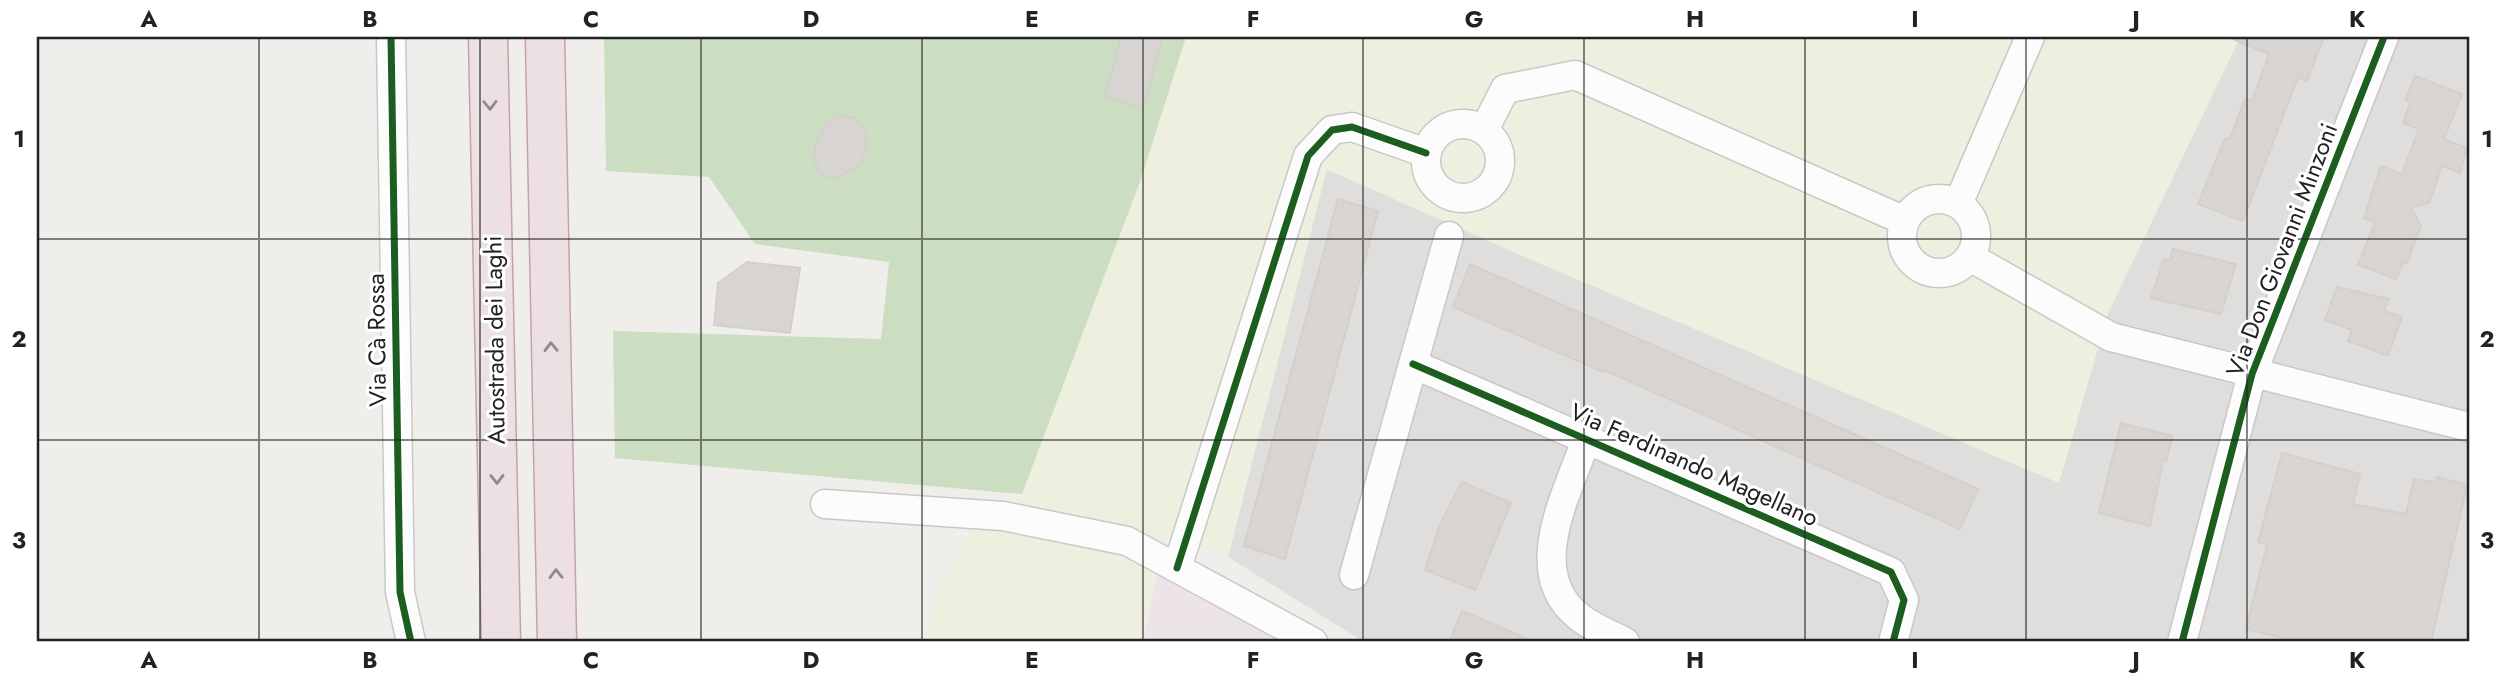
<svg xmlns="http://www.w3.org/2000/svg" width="2506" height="679" font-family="Jost,sans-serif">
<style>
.residential{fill:#dfdedc}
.industrial{fill:#ede4e9}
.farmland{fill:#efefdf}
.forest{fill:#cbdec1}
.building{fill:#d7d4d2;stroke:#d3d0cc;stroke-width:2}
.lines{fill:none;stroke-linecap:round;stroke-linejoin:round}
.minor-casing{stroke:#c9c8c7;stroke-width:31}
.motorway-casing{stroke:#c5a2ac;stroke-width:41}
.minor{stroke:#fdfcfc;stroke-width:28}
.motorway{stroke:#ece0e2;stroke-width:38}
.cycleway-casing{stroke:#fff;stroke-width:11}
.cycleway{stroke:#1b5e20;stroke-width:7}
.oneway{stroke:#918a8c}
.grid{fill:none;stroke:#222;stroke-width:2;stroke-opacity:0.55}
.labels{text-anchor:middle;stroke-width:6;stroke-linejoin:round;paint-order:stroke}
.street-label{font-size:24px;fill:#222;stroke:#fff}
.neatline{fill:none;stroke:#222;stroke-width:2.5}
.grid-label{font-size:23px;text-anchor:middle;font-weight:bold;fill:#222}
</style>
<rect width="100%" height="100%" fill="#f0eeeb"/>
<path class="residential" d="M2240 37H2469V642H1364L1228 557 1326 169 1541 264 2059 482 2108 313Z"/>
<path class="industrial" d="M1160 559 1299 642H1143Z"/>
<path class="farmland" d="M1186 37H2240L2108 313 2059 483 1541 264 1327 169 1228 557 1166 531 1143 642H925L942 580 970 531 1022 494 1141 179Z"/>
<path class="forest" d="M604 37H1186L1141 179 1022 494 615 458 613 331 881 339 889 262 755 244 709 177 606 171Z"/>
<path class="building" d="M1121 37H1162L1144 108 1105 97Z
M2228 37H2324L2307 81 2298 77 2243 221 2198 204 2221 148 2226 138 2230 139 2245 98 2252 101 2269 54Z
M2415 76 2462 94 2444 139 2467 148 2460 173 2442 166 2429 203 2411 207 2421 226 2407 263 2403 262 2396 279 2358 265 2375 222 2364 218 2381 166 2402 174 2419 129 2403 123 2410 102 2405 100Z
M838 115 855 118 865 133 867 149 860 164 835 179 820 173 814 160 816 142 826 123Z
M1338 199 1378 211 1285 559 1244 546Z
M2173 249 2236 264 2221 314 2151 298 2164 259 2170 260Z
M747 262 800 268 790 333 714 325 718 283Z
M1470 264 1978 489 1960 529 1604 370 1603 372 1453 307Z
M2337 287 2389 299 2384 311 2402 317 2388 356 2348 341 2352 330 2325 320Z
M2121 423 2173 436 2166 461H2163L2150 526 2099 513Z
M2282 453 2360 474 2353 504 2406 514 2414 479 2436 482 2437 477 2467 485 2431 642H2298L2246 629 2267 544 2258 542Z
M1462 482 1511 503 1475 590 1425 570 1440 524Z
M1462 611 1535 642H1449Z"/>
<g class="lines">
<defs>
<path id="minor" d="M391 37 400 592 411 642
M1426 161a37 37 0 1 1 74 0a37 37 0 1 1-74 0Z
M1484 130 1505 89 1575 75 1905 221
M1902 236a37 37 0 1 1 74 0a37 37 0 1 1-74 0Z
M1958 204 2030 37
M1970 257 2111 337 2469 427
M1413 364 1891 572 1904 600 1893 642
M1586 440C1568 492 1523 572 1578 616 1591 627 1610 634 1625 642
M825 504 1003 516 1127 541 1313 642
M1177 568 1308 156 1332 130 1352 127 1426 153
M1354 575 1449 236
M2182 642 2252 374 2384 37"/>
<path id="motorway" d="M488 37 501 642
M545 37 557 642"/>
</defs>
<use href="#minor" class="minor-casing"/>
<use href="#motorway" class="motorway-casing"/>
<use href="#minor" class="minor"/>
<use href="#motorway" class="motorway"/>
<defs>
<path id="cycleway" d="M391 37 400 592 411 642
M1413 364 1891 572 1904 600 1893 642
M1177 568 1308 156 1332 130 1352 127 1426 153
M2182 642 2252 374 2384 37"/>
</defs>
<use href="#cycleway" class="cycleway-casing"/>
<use href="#cycleway" class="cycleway"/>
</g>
<defs><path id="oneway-chevron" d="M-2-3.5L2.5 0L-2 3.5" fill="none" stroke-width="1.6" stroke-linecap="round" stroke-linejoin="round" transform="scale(1.75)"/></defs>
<g class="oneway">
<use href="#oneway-chevron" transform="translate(490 105) rotate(89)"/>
<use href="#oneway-chevron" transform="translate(551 347) rotate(-91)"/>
<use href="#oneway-chevron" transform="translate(497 479) rotate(89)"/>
<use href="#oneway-chevron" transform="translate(556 574) rotate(-91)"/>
</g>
<path class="grid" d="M259 37V642M480 37V642M701 37V642M922 37V642M1143 37V642M1363 37V642M1584 37V642M1805 37V642M2026 37V642M2247 37V642M37 239H2469M37 440H2469"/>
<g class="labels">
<g class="street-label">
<text transform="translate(2282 250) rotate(-69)" y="8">Via Don Giovanni Minzoni</text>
<text transform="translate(377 340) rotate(-91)" y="8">Via Cà Rossa</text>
<text transform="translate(495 340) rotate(-91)" y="8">Autostrada dei Laghi</text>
<text transform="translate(1694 465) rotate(24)" y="8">Via Ferdinando Magellano</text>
</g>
</g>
<rect width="2506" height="679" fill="none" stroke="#ffffff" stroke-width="77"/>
<rect x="38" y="38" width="2430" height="602" class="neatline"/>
<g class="grid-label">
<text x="149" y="27">A</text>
<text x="370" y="27">B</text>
<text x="591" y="27">C</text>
<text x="811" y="27">D</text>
<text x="1032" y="27">E</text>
<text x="1253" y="27">F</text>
<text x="1474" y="27">G</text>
<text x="1695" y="27">H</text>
<text x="1915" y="27">I</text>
<text x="2136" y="27">J</text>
<text x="2357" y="27">K</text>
<text x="19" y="147">1</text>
<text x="2487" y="147">1</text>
<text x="19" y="347">2</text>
<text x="2487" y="347">2</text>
<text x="19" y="548">3</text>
<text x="2487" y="548">3</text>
<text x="149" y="668">A</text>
<text x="370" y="668">B</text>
<text x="591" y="668">C</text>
<text x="811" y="668">D</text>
<text x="1032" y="668">E</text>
<text x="1253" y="668">F</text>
<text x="1474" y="668">G</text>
<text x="1695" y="668">H</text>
<text x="1915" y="668">I</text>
<text x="2136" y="668">J</text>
<text x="2357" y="668">K</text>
</g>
</svg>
